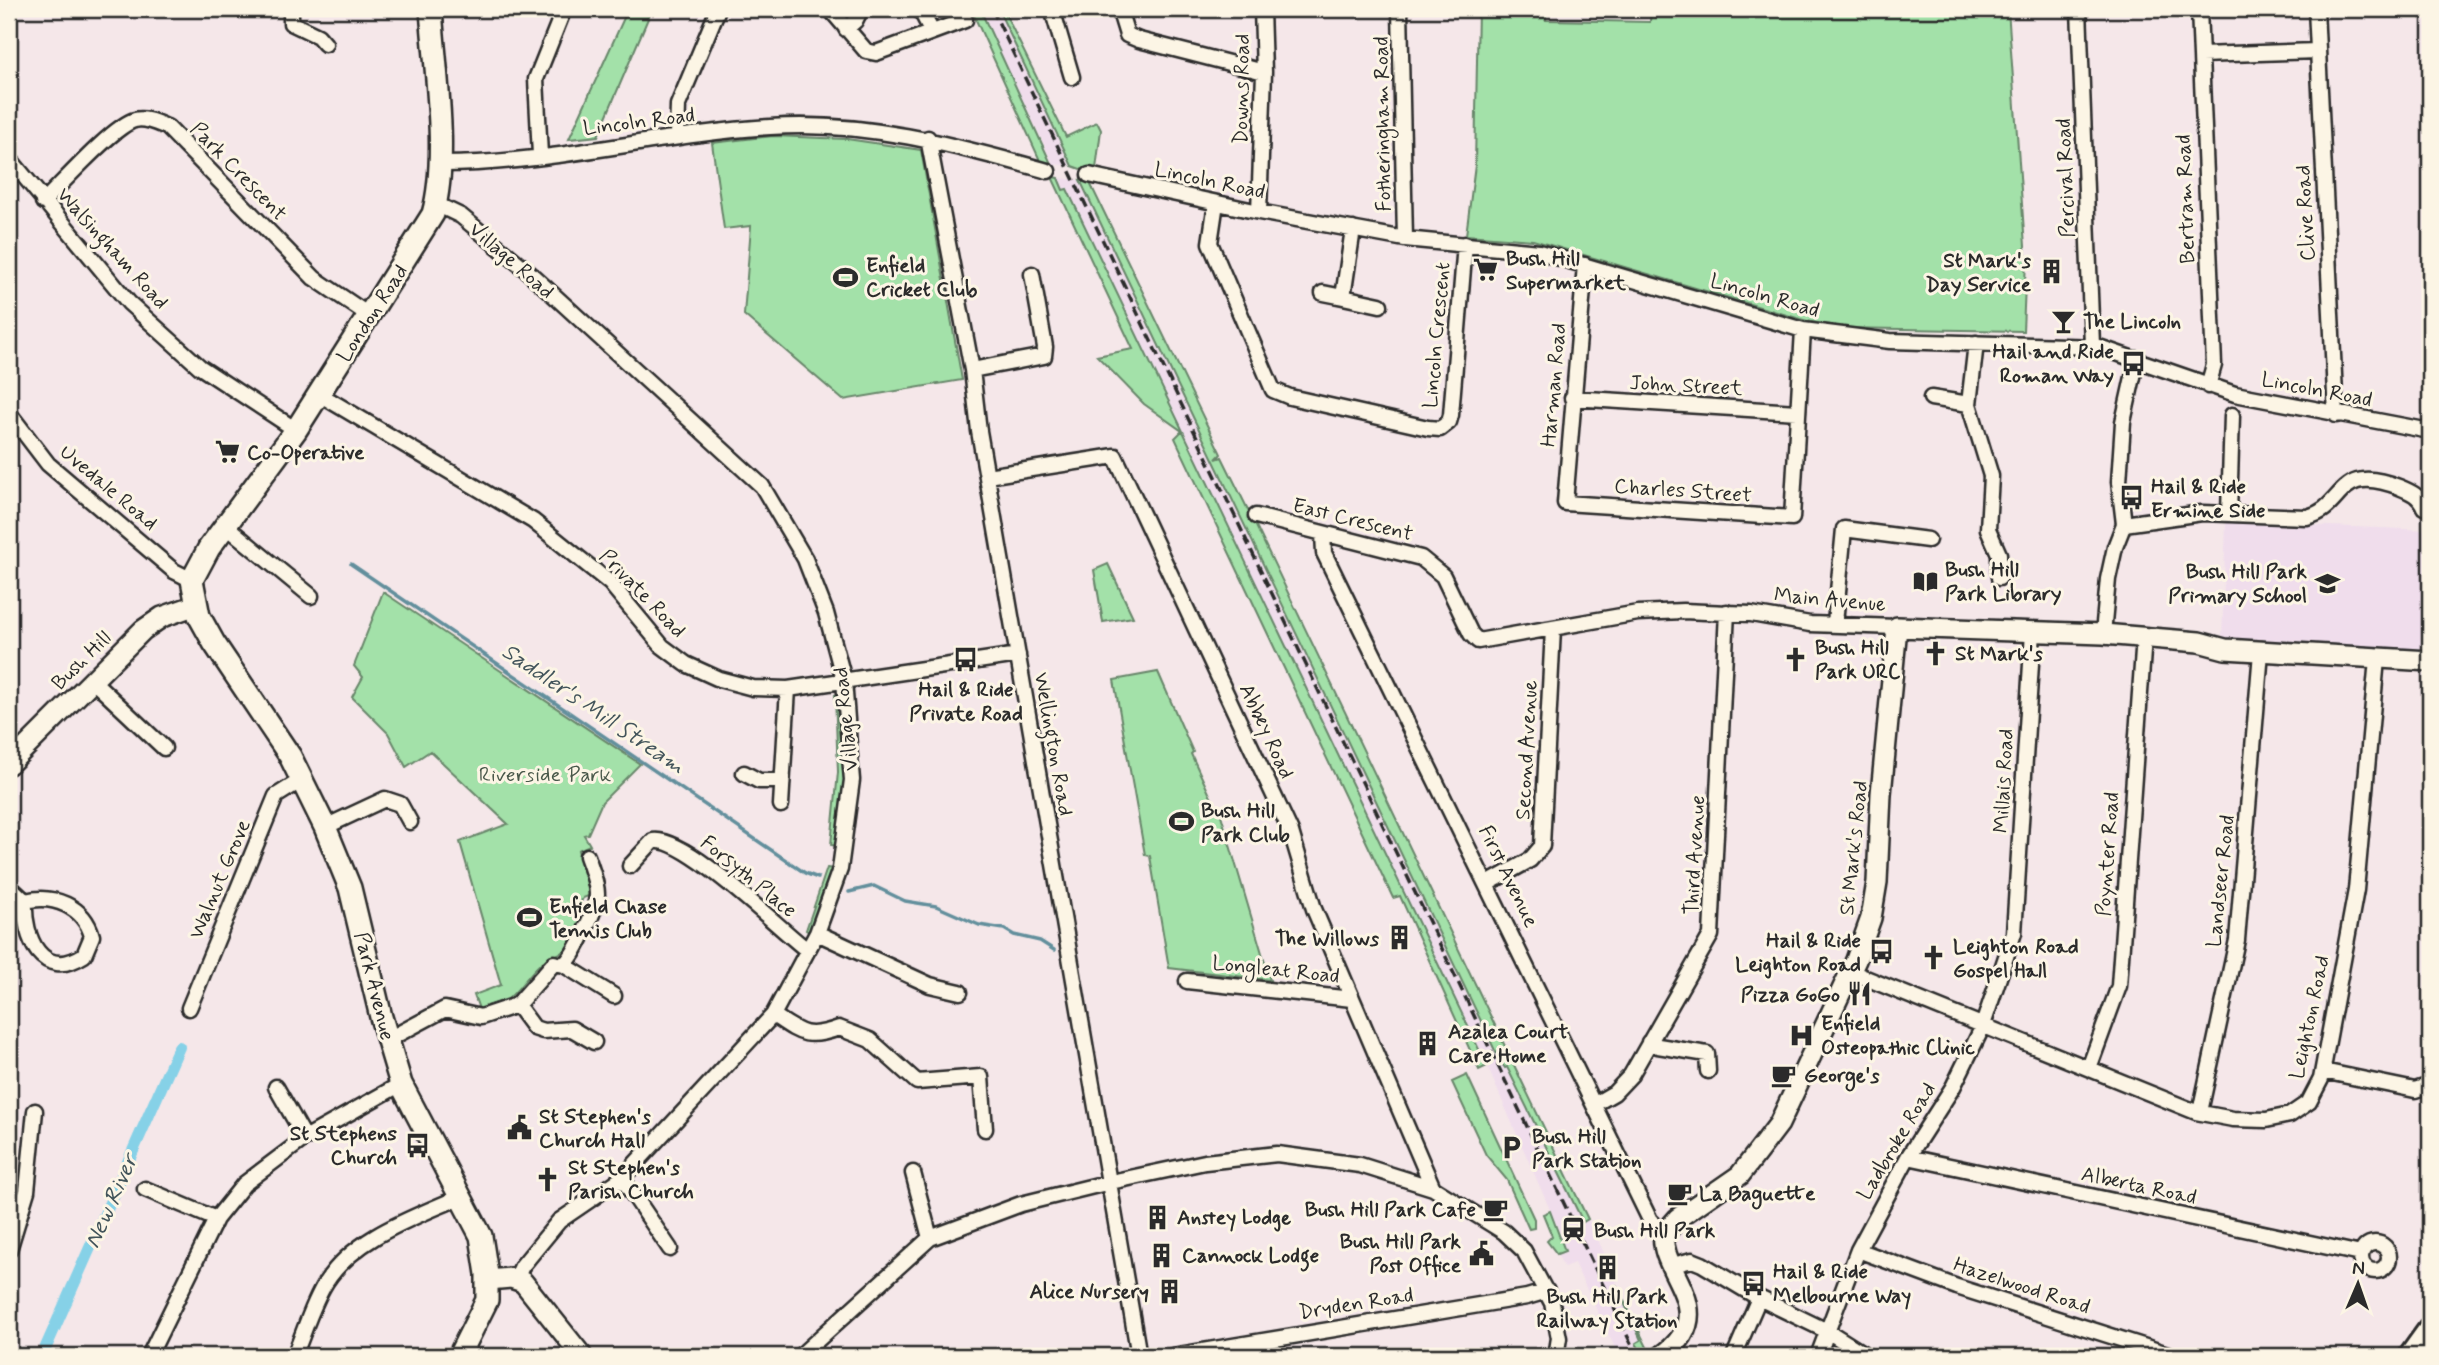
<svg xmlns="http://www.w3.org/2000/svg" width="2439" height="1365" font-family="Mynerve,sans-serif">
<style>
.built{fill:#f0ddec}
.green{fill:#a3e1a9;stroke:#67866a;stroke-width:2}
.lines{fill:none;stroke-linecap:round;stroke-linejoin:round}
.stream{stroke:#628f9c;stroke-width:3.5}
.canal{stroke:#86d1e7;stroke-width:12}
.street-casing{stroke:#2b2b2b;stroke-width:19}
.secondary-casing{stroke:#2b2b2b;stroke-width:24}
.primary-casing{stroke:#2b2b2b;stroke-width:26}
.highway-casing{stroke:#2b2b2b;stroke-width:30}
.street{stroke:#fcf5e5;stroke-width:14}
.secondary{stroke:#fcf5e5;stroke-width:19}
.primary{stroke:#fcf5e5;stroke-width:21}
.highway{stroke:#fcf5e5;stroke-width:24}
.rail{stroke:#2b2b2b;stroke-width:3.5;stroke-dasharray:10 5;stroke-linecap:butt}
.labels{text-anchor:middle;stroke-width:6;stroke-linejoin:round;paint-order:stroke}
.street-label{font-size:21px;fill:#2b2b2b;stroke:#fcf5e5}
.poi-label{font-size:21px;font-weight:bold;fill:#2b2b2b;stroke:#fcf5e5;text-anchor:start}
.park-label{font-size:21px;fill:#49584a;stroke:#fcf5e5}
.water-label{font-size:23px;font-style:italic;fill:#42545a;stroke:#fcf5e5}
</style>
<rect width="100%" height="100%" fill="#f5e7e9"/>
<filter id="ink" filterUnits="userSpaceOnUse"><feTurbulence type="fractalNoise" baseFrequency=".0143" numOctaves="2"/><feDisplacementMap in="SourceGraphic" scale="14" xChannelSelector="R" yChannelSelector="G"/><feConvolveMatrix kernelMatrix="1 2 1 2 8 2 1 2 1" color-interpolation-filters="sRGB"/></filter>
<g filter="url(#ink)">
<path class="built" d="M980 9H998L1072 166 1053 164Z
M1058 178 1080 180 1500 1060 1507 1066 1583 1221 1588 1219 1617 1280 1615 1286 1641 1340 1636 1343 1643 1356H1619L1574 1263 1564 1267 1557 1254 1564 1250 1558 1237 1561 1235 1487 1066 1067 189 1063 190Z
M2226 522 2430 530V650L2222 638Z"/>
<path class="green" d="M628 9H652L598 136 569 139Z
M971 9H980L1053 168 1042 165Z
M998 9H1003L1066 137 1097 122 1101 130 1096 169 1086 171 1072 166Z
M1478 9H1546V20L1650 22 1651 9H2008L2026 260 2023 331 1840 328 1807 321 1533 240 1466 235 1475 165Z
M773 136 847 139 921 150 962 380 843 400 744 315 751 226 724 229 712 143Z
M1052 177 1058 178 1063 190 1067 189 1487 1066 1479 1070 1400 896 1393 898 1175 438 1182 431 1144 404 1097 356 1133 349Z
M1080 180 1089 181 1221 454 1216 459 1222 457 1256 526 1580 1203 1588 1219 1583 1222 1507 1067 1505 1068 1500 1061Z
M1108 564 1133 617 1103 622 1094 570Z
M383 592 640 764 602 802 588 834 584 835 590 845 578 850 591 895 583 898 574 915 581 922 577 930 573 931 570 947C561 955 549 956 540 964 521 981 508 1012 479 1009L474 995 501 985 460 842 508 824 430 751 406 767 388 733 352 697 363 677 354 666Z
M1158 672 1193 752 1191 754 1216 808H1219L1270 980 1169 968 1150 856 1145 855 1114 680Z
M843 694 846 773 838 846 831 845 838 772 835 695Z
M827 868 834 869 811 933 806 930Z
M1467 1075 1534 1219V1228L1529 1229 1507 1180 1486 1155 1452 1082Z
M1550 1211 1565 1251 1557 1254 1547 1241 1552 1236 1543 1214Z
M1616 1285 1650 1353 1643 1356 1636 1343 1641 1340Z"/>
<g class="lines">
<path class="stream" d="M351 564 805 873 818 878
M849 892 874 886 905 901 936 906 979 925 1004 929 1014 935 1040 941 1054 950"/>
<path class="canal" d="M42 1356 179 1047"/>
<defs>
<path id="street" d="M291 9V23L318 36 325 44
M830 9 866 51 876 53 965 20
M920 9 932 32
M1052 9 1072 77
M1119 9 1127 35 1139 40 1264 72
M1400 9 1405 239
M2079 9 2092 345
M2199 9 2214 365 2208 386
M2316 9 2336 415
M846 29 855 21 861 9
M2201 55 2318 51
M677 136 678 105 718 9
M928 138 972 370 979 431 1139 1356
M540 155 536 79 564 9
M9 158 129 303 200 367 296 430
M441 164C551 164 660 134 770 127 865 120 957 146 1048 171
M1089 175 1259 212 1405 239 1539 252 1803 330 1890 341 2099 347 2235 394 2430 431
M43 202C61 185 114 125 135 120 145 117 157 123 167 127L314 278 370 316
M1216 203 1210 243 1273 390 1290 397 1428 428 1440 429 1449 422 1451 415 1465 244
M436 204 461 216 524 268 762 486 805 559 826 613 844 680 849 745 852 780 840 869 817 933 773 1015 622 1178 559 1221 522 1266 516 1279
M1259 212 1264 72 1262 9
M1353 229 1343 297 1380 305
M1585 265 1565 503 1792 518 1803 330
M1323 293 1343 297
M1976 343 1969 404 1991 476 1988 529 1999 554V578
M972 370 1044 356 1045 347 1032 274
M319 394 533 521 610 583 662 646 686 664 719 679 753 688 788 689 1018 655
M1572 398 1797 412
M1931 398 1969 404
M9 413 48 464 174 571 192 580
M987 476 1115 456 1291 832 1314 909 1433 1188
M2229 513 2232 415
M1256 516 1421 558 1443 576 1471 634 1478 641 1638 613 1683 611 1751 614 1810 624 1897 627
M2124 524 2202 513 2307 517C2346 508 2335 462 2399 487 2411 492 2419 495 2424 507
M226 526 311 596
M1323 534 1324 553 1650 1220 1664 1234
M1835 623 1844 529 1928 540
M2103 634 2108 579 2115 547 2124 524 2119 482 2123 422 2137 359
M93 681 164 748
M744 773 759 781H781
M781 805 788 689
M325 827 385 799 400 804 410 822
M630 866 653 841C686 836 777 927 807 950
M1487 884 1530 860 1542 846 1553 629
M9 886 25 901C23 937 42 982 84 955L92 936C84 906 53 894 25 901
M817 933 930 985 960 992
M564 965C575 955 597 909 597 894 597 882 591 868 587 856
M1851 972 2196 1112 2233 1119 2266 1120 2290 1115 2309 1102 2321 1079 2356 890 2377 659
M1187 981 1352 999
M517 1005 534 1028 543 1031 572 1029 594 1042
M189 1008 276 796 303 779
M773 1015C800 1033 806 1040 839 1028L870 1040 917 1082 981 1077 985 1129
M387 1040 445 1009 481 1017 517 1005 554 963 564 965 614 996
M1649 1042 1658 1046 1707 1054 1708 1071
M2089 1068 2119 986 2144 637
M2323 1071 2415 1090 2430 1085
M276 1087 305 1138
M1595 1104 1614 1093 1631 1075 1711 935 1727 612
M2200 1112 2237 940 2261 652
M1908 1157 2361 1254
M913 1173 930 1238
M622 1178 670 1249
M145 1189 216 1219
M2361 1257a14 14 0 1 1 28 0a14 14 0 1 1-28 0Z
M9 1250 27 1191 35 1111
M1858 1250 1957 1287 2174 1356
M1673 1265 1692 1260 1702 1264 1759 1298 1829 1332 1867 1356
M149 1356 216 1219 244 1184 305 1138 401 1084
M294 1356C304 1333 312 1304 326 1282 355 1237 413 1218 460 1197
M800 1356 930 1238 1021 1204 1106 1183 1205 1162 1277 1154 1360 1165 1433 1188 1504 1232 1524 1251 1552 1303 1559 1338 1556 1356
M1172 1356 1527 1297 1547 1291
M1734 1356 1759 1298
M1818 1356 1858 1250 1908 1157 1953 1087 1982 1028 2014 933 2033 632"/>
<path id="secondary" d="M9 764 143 630 162 617 196 605
M488 1280 511 1278 523 1282 582 1356
M1662 1356C1723 1312 1658 1272 1664 1234L1678 1218 1740 1175 1779 1124 1856 960 1871 918 1877 882 1881 794 1897 627 2103 634 2199 642 2225 649 2430 661"/>
<path id="primary" d="M431 9C435 71 449 156 433 214L296 430 209 548 192 580 199 616 214 643 290 756 325 827 350 888 381 1017 401 1084 481 1236 487 1274V1300L459 1356"/>
<path id="highway" d="M2412 1356 2430 1331"/>
</defs>
<use href="#street" class="street-casing"/>
<use href="#secondary" class="secondary-casing"/>
<use href="#primary" class="primary-casing"/>
<use href="#highway" class="highway-casing"/>
<use href="#street" class="street"/>
<use href="#secondary" class="secondary"/>
<use href="#primary" class="primary"/>
<use href="#highway" class="highway"/>
<path class="rail" d="M992 9 1637 1356"/>
</g>
</g>
<defs>
<symbol id="supermarket-bare" viewBox="-9 -9 18 18"><path d="M-6-5.5h2.5l.6 2H6L4.5 2H-2.5L-4.4-4H-6ZM-1.5 3.2a1.3 1.3 0 1 0 .1 0ZM3 3.2a1.3 1.3 0 1 0 .1 0Z" fill="#2b2b2b" stroke="#fcf5e5" stroke-width="2.5" paint-order="stroke"/></symbol>
<symbol id="building-bare" viewBox="-9 -9 18 18"><path d="M-4-6H4V6H1V3H-1V6H-4ZM-2.5-4.3h1.7v1.8h-1.7ZM.8-4.3h1.7v1.8H.8ZM-2.5-1h1.7V.8h-1.7ZM.8-1h1.7V.8H.8Z" fill="#2b2b2b" stroke="#fcf5e5" stroke-width="2.5" paint-order="stroke"/></symbol>
<symbol id="stadium-bare" viewBox="-9 -9 18 18"><path d="M0-5a6.5 5 0 1 0 0 10a6.5 5 0 1 0 0-10ZM-3.5-1.8h7v3.6h-7Z" fill="#2b2b2b" stroke="#fcf5e5" stroke-width="2.5" paint-order="stroke"/></symbol>
<symbol id="bar-bare" viewBox="-9 -9 18 18"><path d="M-6-5H6L.8 .8V4.5H3.5V6h-7V4.5H-.8V.8Z" fill="#2b2b2b" stroke="#fcf5e5" stroke-width="2.5" paint-order="stroke"/></symbol>
<symbol id="bus-bare" viewBox="-9 -9 18 18"><path d="M-5-6H5V4H4V6H2V4H-2V6H-4V4H-5ZM-3.5-4V0h7V-4ZM-3.5 1.2v1.5H-2V1.2ZM2 1.2v1.5H3.5V1.2Z" fill="#2b2b2b" stroke="#fcf5e5" stroke-width="2.5" paint-order="stroke"/></symbol>
<symbol id="library-bare" viewBox="-9 -9 18 18"><path d="M-6-4Q-3-5.5-.7-3.5V5Q-3 3-6 4ZM6-4Q3-5.5 .7-3.5V5Q3 3 6 4Z" fill="#2b2b2b" stroke="#fcf5e5" stroke-width="2.5" paint-order="stroke"/></symbol>
<symbol id="school-bare" viewBox="-9 -9 18 18"><path d="M0-5L7-2L0 1L-7-2ZM-4 1L0 2.5L4 1V4Q0 6-4 4Z" fill="#2b2b2b" stroke="#fcf5e5" stroke-width="2.5" paint-order="stroke"/></symbol>
<symbol id="church-bare" viewBox="-9 -9 18 18"><path d="M-1.2-6h2.4v3.5h3.3v2.4h-3.3V6h-2.4V-.1h-3.3v-2.4h3.3Z" fill="#2b2b2b" stroke="#fcf5e5" stroke-width="2.5" paint-order="stroke"/></symbol>
<symbol id="restaurant-bare" viewBox="-9 -9 18 18"><path d="M-5-6h1v4h1v-4h1v4h1v-4h1v5L-1.5 .5V6h-2V.5L-5-1ZM5-6V6H3V1.5H1.5Q1.5-4 5-6Z" fill="#2b2b2b" stroke="#fcf5e5" stroke-width="2.5" paint-order="stroke"/></symbol>
<symbol id="hospital-bare" viewBox="-9 -9 18 18"><path d="M-5-5h3v3.5h4V-5h3V5h-3V1.5h-4V5h-3Z" fill="#2b2b2b" stroke="#fcf5e5" stroke-width="2.5" paint-order="stroke"/></symbol>
<symbol id="cafe-bare" viewBox="-9 -9 18 18"><path d="M-5.5-4.5H6V0H3Q3 3.5 0 3.5H-2.5Q-5.5 3.5-5.5 0ZM3-3.2v2h1.7v-2ZM-6 4.5H4V6H-6Z" fill="#2b2b2b" stroke="#fcf5e5" stroke-width="2.5" paint-order="stroke"/></symbol>
<symbol id="civic-bare" viewBox="-9 -9 18 18"><path d="M-.6-6.5H3V-4.5H.6V-3L4-1V1h2V6H-6V1h2V-1L-.6-3ZM-1.2 2.5V6h2.4V2.5Z" fill="#2b2b2b" stroke="#fcf5e5" stroke-width="2.5" paint-order="stroke"/></symbol>
<symbol id="parking-bare" viewBox="-9 -9 18 18"><path d="M-3.5-5.5H1a3.5 3.5 0 0 1 0 7H-1V5.5H-3.5ZM-1-3.4V-.6H.8a1.4 1.4 0 0 0 0-2.8Z" fill="#2b2b2b" stroke="#fcf5e5" stroke-width="2.5" paint-order="stroke"/></symbol>
<symbol id="station-bare" viewBox="-9 -9 18 18"><path d="M-3-6H3Q5-6 5-4V2Q5 4 3 4L4.5 6H3L1.5 4h-3L-3 6H-4.5L-3 4Q-5 4-5 2V-4Q-5-6-3-6ZM-3.5-4v3h7v-3ZM-3.5 1v1.5H-2V1ZM2 1v1.5H3.5V1Z" fill="#2b2b2b" stroke="#fcf5e5" stroke-width="2.5" paint-order="stroke"/></symbol>
</defs>
<g fill-rule="evenodd">
<use href="#supermarket-bare" x="1468" y="252" width="35" height="35"/>
<use href="#building-bare" x="2034" y="254" width="35" height="35"/>
<use href="#stadium-bare" x="828" y="260" width="35" height="35"/>
<use href="#bar-bare" x="2046" y="304" width="35" height="35"/>
<use href="#bus-bare" x="2116" y="346" width="35" height="35"/>
<use href="#supermarket-bare" x="210" y="434" width="35" height="35"/>
<use href="#bus-bare" x="2114" y="480" width="35" height="35"/>
<use href="#library-bare" x="1908" y="564" width="35" height="35"/>
<use href="#school-bare" x="2310" y="566" width="35" height="35"/>
<use href="#church-bare" x="1918" y="636" width="35" height="35"/>
<use href="#church-bare" x="1778" y="642" width="35" height="35"/>
<use href="#bus-bare" x="948" y="642" width="35" height="35"/>
<use href="#stadium-bare" x="1164" y="804" width="35" height="35"/>
<use href="#stadium-bare" x="512" y="900" width="35" height="35"/>
<use href="#building-bare" x="1382" y="920" width="35" height="35"/>
<use href="#bus-bare" x="1864" y="934" width="35" height="35"/>
<use href="#church-bare" x="1916" y="940" width="35" height="35"/>
<use href="#restaurant-bare" x="1842" y="976" width="35" height="35"/>
<use href="#hospital-bare" x="1784" y="1018" width="35" height="35"/>
<use href="#building-bare" x="1410" y="1026" width="35" height="35"/>
<use href="#cafe-bare" x="1766" y="1058" width="35" height="35"/>
<use href="#civic-bare" x="502" y="1110" width="35" height="35"/>
<use href="#bus-bare" x="400" y="1128" width="35" height="35"/>
<use href="#parking-bare" x="1494" y="1130" width="35" height="35"/>
<use href="#church-bare" x="530" y="1162" width="35" height="35"/>
<use href="#cafe-bare" x="1662" y="1176" width="35" height="35"/>
<use href="#cafe-bare" x="1478" y="1192" width="35" height="35"/>
<use href="#building-bare" x="1140" y="1200" width="35" height="35"/>
<use href="#station-bare" x="1556" y="1212" width="35" height="35"/>
<use href="#civic-bare" x="1464" y="1236" width="35" height="35"/>
<use href="#building-bare" x="1144" y="1238" width="35" height="35"/>
<use href="#building-bare" x="1590" y="1250" width="35" height="35"/>
<use href="#bus-bare" x="1736" y="1266" width="35" height="35"/>
<use href="#building-bare" x="1152" y="1274" width="35" height="35"/>
</g>
<g class="labels">
<g class="street-label">
<text transform="translate(1241 89) rotate(-89)" y="7">Downs Road</text>
<text transform="translate(639 121) rotate(-7)" y="7">Lincoln Road</text>
<text transform="translate(1382 124) rotate(-91)" y="7">Fotheringham Road</text>
<text transform="translate(239 171) rotate(46)" y="7">Park Crescent</text>
<text transform="translate(2065 178) rotate(-92)" y="7">Percival Road</text>
<text transform="translate(1210 180) rotate(12)" y="7">Lincoln Road</text>
<text transform="translate(2185 199) rotate(-92)" y="7">Bertram Road</text>
<text transform="translate(2305 213) rotate(-93)" y="7">Clive Road</text>
<text transform="translate(113 248) rotate(48)" y="7">Walsingham Road</text>
<text transform="translate(512 260) rotate(41)" y="7">Village Road</text>
<text transform="translate(1765 295) rotate(16)" y="7">Lincoln Road</text>
<text transform="translate(372 313) rotate(-57)" y="7">London Road</text>
<text transform="translate(1436 335) rotate(-85)" y="7">Lincoln Crescent</text>
<text transform="translate(1553 385) rotate(-85)" y="7">Harman Road</text>
<text transform="translate(1686 385) rotate(3)" y="7">John Street</text>
<text transform="translate(2317 389) rotate(11)" y="7">Lincoln Road</text>
<text transform="translate(109 487) rotate(40)" y="7">Uvedale Road</text>
<text transform="translate(1683 490) rotate(4)" y="7">Charles Street</text>
<text transform="translate(1353 519) rotate(14)" y="7">East Crescent</text>
<text transform="translate(643 593) rotate(46)" y="7">Private Road</text>
<text transform="translate(1830 599) rotate(5)" y="7">Main Avenue</text>
<text transform="translate(81 660) rotate(-45)" y="7">Bush Hill</text>
<text transform="translate(845 719) rotate(-96)" y="7">Village Road</text>
<text transform="translate(1267 731) rotate(65)" y="7">Abbey Road</text>
<text transform="translate(1054 744) rotate(80)" y="7">Wellington Road</text>
<text transform="translate(1526 750) rotate(-87)" y="7">Second Avenue</text>
<text transform="translate(2003 781) rotate(-87)" y="7">Millais Road</text>
<text transform="translate(1853 848) rotate(-84)" y="7">St Mark's Road</text>
<text transform="translate(2107 854) rotate(-86)" y="7">Poynter Road</text>
<text transform="translate(1694 855) rotate(-87)" y="7">Third Avenue</text>
<text transform="translate(749 876) rotate(39)" y="7">Forsyth Place</text>
<text transform="translate(1509 876) rotate(64)" y="7">First Avenue</text>
<text transform="translate(219 879) rotate(-67)" y="7">Walnut Grove</text>
<text transform="translate(2220 881) rotate(-84)" y="7">Landseer Road</text>
<text transform="translate(1276 969) rotate(6)" y="7">Longleat Road</text>
<text transform="translate(375 986) rotate(76)" y="7">Park Avenue</text>
<text transform="translate(2309 1017) rotate(-78)" y="7">Leighton Road</text>
<text transform="translate(1896 1141) rotate(-59)" y="7">Ladbroke Road</text>
<text transform="translate(2139 1185) rotate(12)" y="7">Alberta Road</text>
<text transform="translate(2022 1285) rotate(18)" y="7">Hazelwood Road</text>
<text transform="translate(1356 1303) rotate(-9)" y="7">Dryden Road</text>
</g>
<g class="poi-label">
<text x="1506" y="265">Bush Hill<tspan x="1506" dy="24">Supermarket</tspan></text>
<text x="2031" y="267" text-anchor="end">St Mark's<tspan x="2031" dy="24">Day Service</tspan></text>
<text x="866" y="272">Enfield<tspan x="866" dy="24">Cricket Club</tspan></text>
<text x="2083" y="328">The Lincoln</text>
<text x="2114" y="358" text-anchor="end">Hail and Ride<tspan x="2114" dy="24">Roman Way</tspan></text>
<text x="247" y="459">Co-Operative</text>
<text x="2151" y="493">Hail &amp; Ride<tspan x="2151" dy="24">Ermine Side</tspan></text>
<text x="1945" y="576">Bush Hill<tspan x="1945" dy="24">Park Library</tspan></text>
<text x="2307" y="578" text-anchor="end">Bush Hill Park<tspan x="2307" dy="24">Primary School</tspan></text>
<text x="1815" y="654">Bush Hill<tspan x="1815" dy="24">Park URC</tspan></text>
<text x="1955" y="660">St Mark's</text>
<text x="966" y="696" text-anchor="middle">Hail &amp; Ride<tspan x="966" dy="24">Private Road</tspan></text>
<text x="1201" y="817">Bush Hill<tspan x="1201" dy="24">Park Club</tspan></text>
<text x="549" y="913">Enfield Chase<tspan x="549" dy="24">Tennis Club</tspan></text>
<text x="1379" y="945" text-anchor="end">The Willows</text>
<text x="1861" y="947" text-anchor="end">Hail &amp; Ride<tspan x="1861" dy="24">Leighton Road</tspan></text>
<text x="1953" y="953">Leighton Road<tspan x="1953" dy="24">Gospel Hall</tspan></text>
<text x="1840" y="1001" text-anchor="end">Pizza GoGo</text>
<text x="1821" y="1030">Enfield<tspan x="1821" dy="24">Osteopathic Clinic</tspan></text>
<text x="1448" y="1038">Azalea Court<tspan x="1448" dy="24">Care Home</tspan></text>
<text x="1804" y="1082">George's</text>
<text x="539" y="1123">St Stephen's<tspan x="539" dy="24">Church Hall</tspan></text>
<text x="397" y="1140" text-anchor="end">St Stephens<tspan x="397" dy="24">Church</tspan></text>
<text x="1532" y="1143">Bush Hill<tspan x="1532" dy="24">Park Station</tspan></text>
<text x="568" y="1174">St Stephen's<tspan x="568" dy="24">Parish Church</tspan></text>
<text x="1699" y="1200">La Baguette</text>
<text x="1476" y="1216" text-anchor="end">Bush Hill Park Cafe</text>
<text x="1177" y="1224">Anstey Lodge</text>
<text x="1594" y="1237">Bush Hill Park</text>
<text x="1461" y="1248" text-anchor="end">Bush Hill Park<tspan x="1461" dy="24">Post Office</tspan></text>
<text x="1182" y="1262">Cannock Lodge</text>
<text x="1773" y="1278">Hail &amp; Ride<tspan x="1773" dy="24">Melbourne Way</tspan></text>
<text x="1149" y="1298" text-anchor="end">Alice Nursery</text>
<text x="1607" y="1303" text-anchor="middle">Bush Hill Park<tspan x="1607" dy="24">Railway Station</tspan></text>
</g>
<g class="park-label">
<text x="545" y="781">Riverside Park</text>
</g>
<g class="water-label">
<text transform="translate(594 708) rotate(34)" y="8">Saddler's Mill Stream</text>
<text transform="translate(110 1201) rotate(-66)" y="8">New River</text>
</g>
</g>
<rect width="2439" height="1365" fill="none" stroke="#fcf5e5" stroke-width="35"/>
<rect x="18" y="18" width="2404" height="1330" fill="none" stroke="#2b2b2b" stroke-width="2.5" filter="url(#ink)"/>
<g transform="translate(2358 1284) rotate(2)" stroke="#fcf5e5" stroke-width="5" paint-order="stroke">
<path d="M0-5L12 26L0 18L-12 26Z" fill="#2b2b2b"/>
<text y="-10" font-size="19" font-weight="bold" text-anchor="middle" fill="#2b2b2b">N</text>
</g>
</svg>
